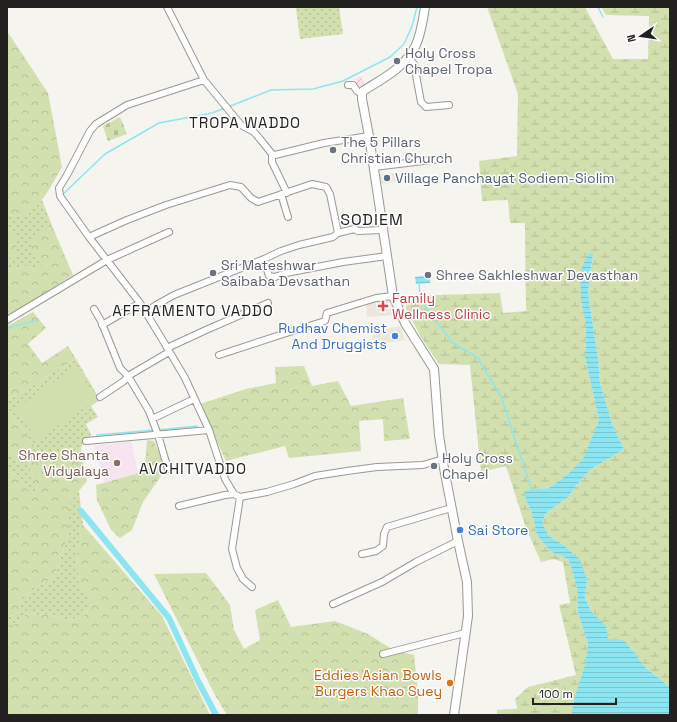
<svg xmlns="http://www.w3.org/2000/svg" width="677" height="722" font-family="'Space Grotesk',sans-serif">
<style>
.built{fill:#ece7db}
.industrial{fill:url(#industrial-furrows)}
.education{fill:#f8e3f1}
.grass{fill:url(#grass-dots)}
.forest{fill:url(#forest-crowns)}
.wetland{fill:url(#wetland-marsh)}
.cemetery{fill:url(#cemetery-stones)}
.garden{fill:#d2dfae}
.water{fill:url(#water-rules)}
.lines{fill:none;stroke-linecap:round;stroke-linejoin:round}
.stream{stroke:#8ce6f2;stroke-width:1.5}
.canal{stroke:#8ce6f2;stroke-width:6}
.minor-casing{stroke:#9a9894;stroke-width:8}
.major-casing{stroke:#9a9894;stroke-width:10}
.minor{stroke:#fff;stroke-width:6}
.major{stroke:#fff;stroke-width:8}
.worship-dot{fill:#6b7280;stroke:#fff;stroke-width:1.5}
.service-dot{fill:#5c6f8a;stroke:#fff;stroke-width:1.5}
.health-dot{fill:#e0444e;stroke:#fff;stroke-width:1.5}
.shop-dot{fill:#3f7fe0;stroke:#fff;stroke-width:1.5}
.education-dot{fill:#8d6e63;stroke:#fff;stroke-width:1.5}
.food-dot{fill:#e8710a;stroke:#fff;stroke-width:1.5}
.labels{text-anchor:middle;stroke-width:3;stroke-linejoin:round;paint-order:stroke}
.worship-label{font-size:14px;fill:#5b616d;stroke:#fff;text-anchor:start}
.service-label{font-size:14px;fill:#4e5e75;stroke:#fff;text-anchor:start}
.health-label{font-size:14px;fill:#be3a42;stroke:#fff;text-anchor:start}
.shop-label{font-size:14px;fill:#366cbe;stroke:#fff;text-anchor:end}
.education-label{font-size:14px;fill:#785e54;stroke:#fff;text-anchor:end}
.food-label{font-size:14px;fill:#c56008;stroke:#fff;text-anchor:end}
.neighbourhood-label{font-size:15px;letter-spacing:1px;fill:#22211f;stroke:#fff}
.quarter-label{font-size:16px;letter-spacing:1px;fill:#22211f;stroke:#fff}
</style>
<defs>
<pattern id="industrial-furrows" width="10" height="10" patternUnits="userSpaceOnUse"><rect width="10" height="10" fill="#fce2e8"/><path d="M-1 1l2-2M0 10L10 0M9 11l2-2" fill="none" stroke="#d8c2c7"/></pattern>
<pattern id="grass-dots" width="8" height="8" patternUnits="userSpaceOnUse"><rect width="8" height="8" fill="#d2dfae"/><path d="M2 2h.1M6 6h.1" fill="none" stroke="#b4bf95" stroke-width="1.8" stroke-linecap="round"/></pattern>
<pattern id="forest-crowns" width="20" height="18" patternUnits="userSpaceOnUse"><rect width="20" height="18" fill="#d2dfae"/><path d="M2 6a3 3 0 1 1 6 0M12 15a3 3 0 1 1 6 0" fill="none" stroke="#b4bf95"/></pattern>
<pattern id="wetland-marsh" width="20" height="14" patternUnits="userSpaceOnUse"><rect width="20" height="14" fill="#d2dfae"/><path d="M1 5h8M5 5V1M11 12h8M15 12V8" fill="none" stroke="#b4bf95"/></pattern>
<pattern id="cemetery-stones" width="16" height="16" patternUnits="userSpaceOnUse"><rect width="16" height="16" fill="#d2dfae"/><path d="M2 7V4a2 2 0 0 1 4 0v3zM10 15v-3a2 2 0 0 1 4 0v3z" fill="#b4bf95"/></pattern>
<pattern id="water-rules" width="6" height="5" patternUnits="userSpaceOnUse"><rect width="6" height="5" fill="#8ce6f2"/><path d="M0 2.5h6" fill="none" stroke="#78c5cf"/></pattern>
</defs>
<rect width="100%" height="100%" fill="#f6f4ef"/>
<path class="built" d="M395 173 397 182 379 184 377 174Z
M388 300 394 315 367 317 366 303Z
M400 326 405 340 373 345 372 331Z"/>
<path class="industrial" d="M361 76 367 88 361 91 354 79Z"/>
<path class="education" d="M131 441 140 480 106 488 94 446Z"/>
<path class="grass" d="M296 7H339L343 34 300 39Z
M42 200 53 228 45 230 40 235 39 256 43 267 35 270 26 266 7 271V260L16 254 11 231 7 230V214C22 221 32 210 42 200Z
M76 359 100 400 91 406 98 417 86 424 91 435 81 447 51 468 30 469 38 488 35 493 28 491 18 475 7 472V455H15L36 448 7 407V401Z
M79 491 83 525 79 528 81 537 77 552 79 585 89 593V608L83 617 68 620 47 614 37 615 28 613 18 622 10 627 7 636V618L19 612V603L28 594 35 588 53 578 59 563 69 532V503Z"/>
<path class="forest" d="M7 31 48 93 62 167C51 185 34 226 7 214Z
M53 228 73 275 7 317V271L26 266 35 270 42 267 39 256 31 250 33 240 45 230Z
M7 230 11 231 17 237 16 254 7 260Z
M33 312 46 328 28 344 42 363 68 346 76 359 7 401V325L11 324Z
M304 366 312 386 338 381 351 406 403 398 410 439 384 441 383 419 359 421 361 451 289 458 285 446 226 461 200 404 246 389 276 383 275 367Z
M7 407 36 448 15 455H7Z
M147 440 154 441 161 458V476L143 502 132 530 120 538 111 530 97 500 96 485 136 474 145 465Z
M81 447 82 459 87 481 69 503V532L59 563 53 578 35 588 28 594 19 603V612L7 618V472L18 475 28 491 35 493 38 488 30 469 29 460 33 456 41 454 51 468Z
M83 525 162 616 210 715H7V636L10 627 18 622 28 613 37 615 47 614 68 620 83 617 89 608V593L79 585 77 552 81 537 79 528Z
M206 573 230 605 234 630 244 649 260 640 255 610 278 600 291 627 335 621 368 634 395 651 414 655 418 691V715H227L215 695 154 574Z
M524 708 525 715H497V710Z"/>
<path class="wetland" d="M487 7H585L613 59H648L649 16 606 15 601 7H670V688L660 679 646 668 625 641 608 640 605 626 591 611 585 596 587 580 562 544 549 536 542 523 546 513 568 497 579 482 591 469 615 455 624 449 612 424 600 383 598 359 588 293 593 253 581 301 586 326 585 358 599 420 584 459 569 473 549 488 534 489 526 491V500L532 513 537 535 550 551 568 559 572 569 577 589 578 613 588 644 585 664 576 693 571 715H519L515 699 528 687 576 675 559 605 570 603 563 562 553 559 541 562 526 528 506 466 481 472 470 365 439 364 422 339 406 309 408 296 500 293 503 313 526 311 525 223H510L508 200 482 201 479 161 517 156 518 94Z"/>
<path class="cemetery" d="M120 117 127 134 108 141 103 126Z"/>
<path class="garden" d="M75 367 97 399 37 440 16 409Z"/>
<path class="water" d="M593 253 588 293 598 359 600 383 612 424 624 449 615 455 591 469 579 482 568 497 546 513 542 523 549 536 562 544 580 560 587 580 585 597 591 611 606 626 608 639H617L625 641 646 668 660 679 670 688V715H571L576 693 585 664 588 644 578 613 577 589 572 569 568 559 550 551 537 535 532 513 526 500 525 491 534 489 549 488 569 473 583 459 599 420 585 358 586 326 581 301 580 272 588 254Z
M430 275V283L416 284 415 277Z"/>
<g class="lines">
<path class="stream" d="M598 7 603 17
M228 107 271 90 313 89 343 81 390 57 404 44 412 26 417 7
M61 196 105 154 159 123 212 113 225 108
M419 282 420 294 426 308 453 343 478 358 502 399 532 491
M7 328 35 321
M159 430 197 426
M97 435 155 430"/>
<path class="canal" d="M81 511 169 618 198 681 216 715"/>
<defs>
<path id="minor" d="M167 7 204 80 241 125 254 132 260 139 272 154 275 155 324 143 369 136
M408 57 414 64 421 102 426 107 449 105
M204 80 127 105 96 124 90 131 67 175 59 188 60 196 89 237 140 303 162 339 185 378 209 430 225 479 234 494 240 497 267 492 294 484 315 476 347 471 377 467 423 465 443 459
M348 85H353L357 91 362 94
M272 154V162L287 193
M374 167 440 159
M281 194 288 217
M338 233 354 229 358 231 382 230
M89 237 127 220 166 205 230 185 241 187 251 198 258 202 312 184 326 187 330 194 338 233 333 237 299 245 281 251 264 259 174 295 156 305 146 312
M264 259 269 276 275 277 286 273 343 262 387 256
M94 309 101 321 120 368 128 376 149 411 158 435 168 469
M7 320 107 260 169 232
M102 325 140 303
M167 348 206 330 268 303
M219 355 280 335 325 321 327 313 376 298 393 296
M100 397 124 381 128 376 169 352
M152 419 194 399
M86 441 209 430
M240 497 232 549 237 568 243 579 252 587
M179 506 225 495 234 494
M362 554 376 551 383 546 384 534 387 527 451 508
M333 604 382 582 416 562 458 541
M383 654 465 633"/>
<path id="major" d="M425 7C423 20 421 35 415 47 404 68 382 79 363 91L362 94V99L369 136 393 296 405 323 434 369 439 435 444 468 458 541 467 582 468 616 454 715"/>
</defs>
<use href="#minor" class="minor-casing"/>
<use href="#major" class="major-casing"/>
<use href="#minor" class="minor"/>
<use href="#major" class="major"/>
</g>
<g class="worship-dot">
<circle cx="397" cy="61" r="4"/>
<circle cx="333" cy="150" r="4"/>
<circle cx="213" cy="273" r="4"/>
<circle cx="428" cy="275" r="4"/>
<circle cx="434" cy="466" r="4"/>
</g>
<circle class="service-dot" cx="387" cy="178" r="4"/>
<path class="health-dot" d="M381 300h4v4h4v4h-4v4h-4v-4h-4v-4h4z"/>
<g class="shop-dot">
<circle cx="395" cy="336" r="4"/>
<circle cx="460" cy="530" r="4"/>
</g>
<circle class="education-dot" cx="117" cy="463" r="4"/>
<circle class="food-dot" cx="450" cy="683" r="4"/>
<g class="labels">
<g class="worship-label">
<text x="405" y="58">Holy Cross<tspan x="405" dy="16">Chapel Tropa</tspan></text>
<text x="341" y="147">The 5 Pillars<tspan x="341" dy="16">Christian Church</tspan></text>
<text x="221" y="270">Sri Mateshwar<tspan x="221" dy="16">Saibaba Devsathan</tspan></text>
<text x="436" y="280">Shree Sakhleshwar Devasthan</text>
<text x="442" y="463">Holy Cross<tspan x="442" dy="16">Chapel</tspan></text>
</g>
<g class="service-label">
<text x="395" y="183">Village Panchayat Sodiem-Siolim</text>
</g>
<g class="health-label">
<text x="392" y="303">Family<tspan x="392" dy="16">Wellness Clinic</tspan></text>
</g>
<g class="shop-label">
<text x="387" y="333">Rudhav Chemist<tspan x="387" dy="16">And Druggists</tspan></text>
<text x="468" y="535" text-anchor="start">Sai Store</text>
</g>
<g class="education-label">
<text x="109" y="460">Shree Shanta<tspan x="109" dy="16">Vidyalaya</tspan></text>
</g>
<g class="food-label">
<text x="442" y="680">Eddies Asian Bowls<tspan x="442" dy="16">Burgers Khao Suey</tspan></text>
</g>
<g class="neighbourhood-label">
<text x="245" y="128">TROPA WADDO</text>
<text x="193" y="316">AFFRAMENTO VADDO</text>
<text x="193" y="474">AVCHITVADDO</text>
</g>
<g class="quarter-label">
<text x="372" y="225">SODIEM</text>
</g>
</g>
<rect width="677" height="722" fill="none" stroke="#22211f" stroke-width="16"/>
<g transform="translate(641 36) rotate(257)" stroke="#ffffff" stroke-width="3" paint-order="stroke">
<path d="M0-3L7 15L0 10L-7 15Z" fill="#22211f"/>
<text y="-6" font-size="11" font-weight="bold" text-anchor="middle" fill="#22211f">N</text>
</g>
<path d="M533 698v6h83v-6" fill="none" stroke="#22211f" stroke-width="2"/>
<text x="539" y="698" font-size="12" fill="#22211f" stroke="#ffffff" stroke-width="3" paint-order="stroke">100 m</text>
</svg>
